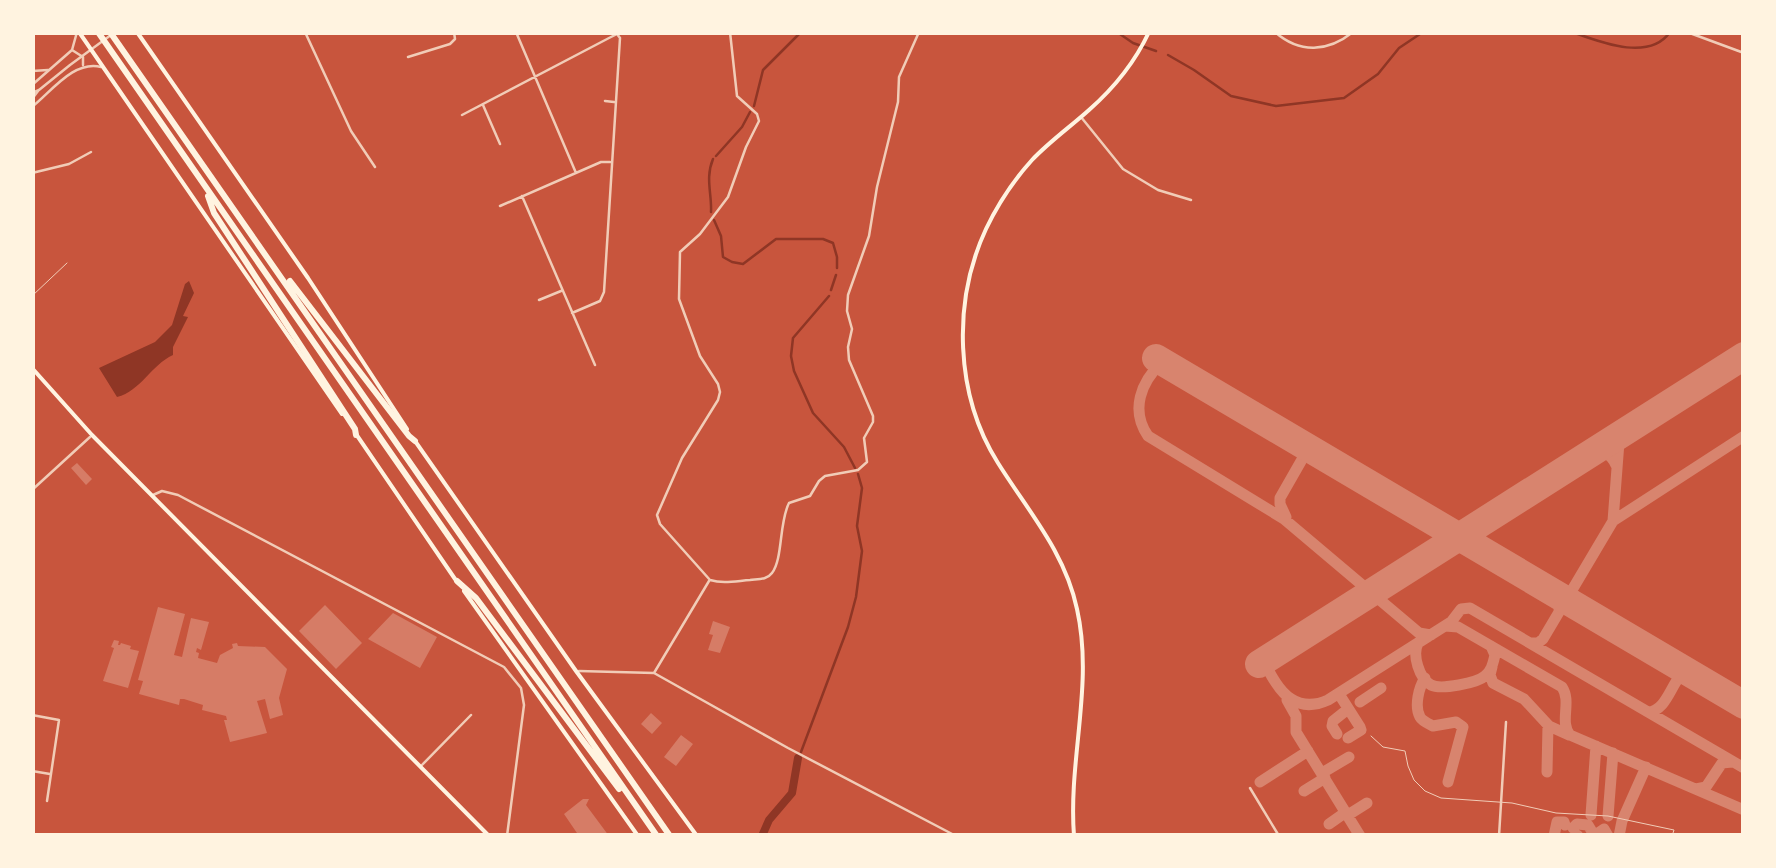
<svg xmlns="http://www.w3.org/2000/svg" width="1776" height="868" font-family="'Sofia Sans Condensed',sans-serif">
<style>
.water{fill:#8f3625}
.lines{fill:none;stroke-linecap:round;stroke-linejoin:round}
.stream{stroke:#8f3625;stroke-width:2.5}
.river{stroke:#8f3625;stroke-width:8}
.taxiway{stroke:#d8846e;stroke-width:11}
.runway{stroke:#d8846e;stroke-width:28}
.building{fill:#d67c66}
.service{stroke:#f1ccb7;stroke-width:1}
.minor{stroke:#f1ccb7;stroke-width:2.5}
.tertiary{stroke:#f1ccb7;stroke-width:2.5}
.secondary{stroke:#fff3e0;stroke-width:4}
.motorway{stroke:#fff3e0;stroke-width:6}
</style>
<rect width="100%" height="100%" fill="#c8553d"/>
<path class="water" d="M189 281 194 293 183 316 188 317 173 347V355C151 365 141 391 117 397L99 368 155 342 172 325 185 284Z"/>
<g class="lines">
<path class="stream" d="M1117 32 1133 43 1156 51
M1572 32C1600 42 1649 62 1670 32
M1168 55 1194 70 1231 96 1276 106 1344 98 1378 74 1399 48 1423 32
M754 106 763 70 801 32
M716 156 742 127 750 112
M711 212C712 194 705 178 713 159
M714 220 721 236 723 257 732 262 743 264 776 239H823L833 243 837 257V268
M831 290 836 275
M829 296 793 338 791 356 794 371 813 413 844 447 855 468
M801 752 848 627 856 597 862 551 857 526 862 488 858 474"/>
<path class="river" d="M762 836 769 820 792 793 798 758"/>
<path class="taxiway" d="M1162 362C1141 382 1130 410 1148 436L1284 519 1419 633 1431 635
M1298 442 1304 448V456
M1587 455C1600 450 1610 451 1616 465
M1286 517 1280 504V498L1304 456 1309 453 1318 454
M1613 521 1744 436
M1573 589 1572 599 1579 608 1568 606 1559 611 1560 601 1552 592 1565 594Z
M1445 626 1458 627 1562 687C1572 702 1559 722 1570 735L1744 810
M1418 643C1412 655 1419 678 1431 685 1441 690 1477 683 1485 676 1492 670 1493 663 1495 655L1491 646
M1531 643H1538L1543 639 1613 521 1619 442 1628 429
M1267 659C1267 669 1270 674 1276 683 1289 703 1306 710 1328 700L1451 622 1461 609 1470 608 1744 768
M1492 667 1490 675 1493 683 1524 699 1549 726 1569 735
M1425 678C1419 687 1414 706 1420 717 1422 721 1429 724 1433 726L1456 722 1463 727 1448 782
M1339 694 1360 727 1361 730 1348 738
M1287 700 1296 716V732L1360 836
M1360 702 1381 688
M1648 712C1665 711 1670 688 1680 676L1692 675
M1337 734 1332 726 1333 721 1348 709
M1547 772 1548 725
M1322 773 1349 757
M1260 782 1308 751
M1696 789 1706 787 1722 763 1732 762
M1304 791 1325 778
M1348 815 1367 803
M1591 815 1596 746
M1608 816 1613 753
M1329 824 1346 812
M1573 828 1577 824 1588 825 1591 830
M1598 833 1604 829 1608 836
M1577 835 1578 836
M1554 836 1557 822H1564L1565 825
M1619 836 1622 821 1646 767"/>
<path class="runway" d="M1156 358 1744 705
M1259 664 1744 356"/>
</g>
<path class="building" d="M77 463 92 479 86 485 71 468Z
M325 605 362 643 336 669 299 631Z
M158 607 185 614 174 655 182 657 191 618 209 622 201 650 197 648 196 652 199 653 198 658 217 663 220 655 233 648 232 644 237 643 238 646 265 647 287 669 279 698 283 715 270 719 265 699 257 701 267 733 230 742 224 720H227L226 716 202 710 203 705 184 699H180L179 705 139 694 143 681 138 680Z
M393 613 437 637 420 668 368 639Z
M713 621 730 627 720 653 708 650 713 635 709 634Z
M114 640 119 641 118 645H120L121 643 131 646 130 649 139 651 128 688 103 681 114 648 111 647Z
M651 713 662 723 652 734 641 724Z
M681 735 693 744 676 766 664 757Z
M583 799H589L586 805 609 836H579L564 814Z"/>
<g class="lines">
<path class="service" d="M32 296 67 263
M1371 736 1383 747 1405 751 1408 766 1414 780 1425 791 1441 798 1512 803 1556 813 1608 816 1674 830 1672 836"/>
<path class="minor" d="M305 32 351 131 375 167
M516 32 576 173
M1275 32C1300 54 1328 52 1353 32
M408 57 450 44 455 39 454 32
M32 71 48 70
M605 101 614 102
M483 105 500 144
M462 115 609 38 617 34 620 38 604 292 600 301 572 313
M1081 117 1123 169 1158 190 1191 200
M32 173 69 164 91 152
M522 196 595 365
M500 206 601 162H610
M539 300 561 291
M32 490 90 437
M153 495 162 491 178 495 504 667 521 688 524 705 507 836
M710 580C723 584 736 581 750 580 758 579 767 580 772 573 783 559 779 522 789 503L810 496 819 481 825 476 858 470 867 462 864 438 873 422V416L849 360 848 347 852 329 847 311 848 295 869 236 877 187 898 102 899 77 919 32
M710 580 660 524 657 515 682 458 718 400 720 392 718 384 700 356 679 299 680 252 700 234 728 197 746 147 759 121 757 114 737 96 730 32
M579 671 654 673 788 748 956 836
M654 673 709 581
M32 715 59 720 47 801
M422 765 471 715
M32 771 50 774
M1250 788 1279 836
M1499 836 1506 722"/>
<path class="tertiary" d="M1687 32 1744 53
M72 50 83 57V65
M32 85 72 50 77 32
M32 93 39 90 70 65 115 32
M32 99 38 91
M32 107C52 91 74 60 101 67"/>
<path class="secondary" d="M79 32 342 414
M137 32 308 278 407 429
M32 368 92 435 489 836
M356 434 455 579
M415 441 576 671 697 836
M464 591 638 836
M1074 836C1068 759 1094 685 1077 609 1065 552 1028 511 998 463 955 395 952 302 986 229 998 204 1013 181 1032 160 1049 142 1070 127 1089 110 1114 88 1135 62 1149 32"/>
<path class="motorway" d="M98 32 657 836
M110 32 670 836
M208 196 214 213 355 429 356 435
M290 281 409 436 415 441
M457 581 476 598 619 789"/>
</g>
<rect width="1776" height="868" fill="none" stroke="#fff3e0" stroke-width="70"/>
</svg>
